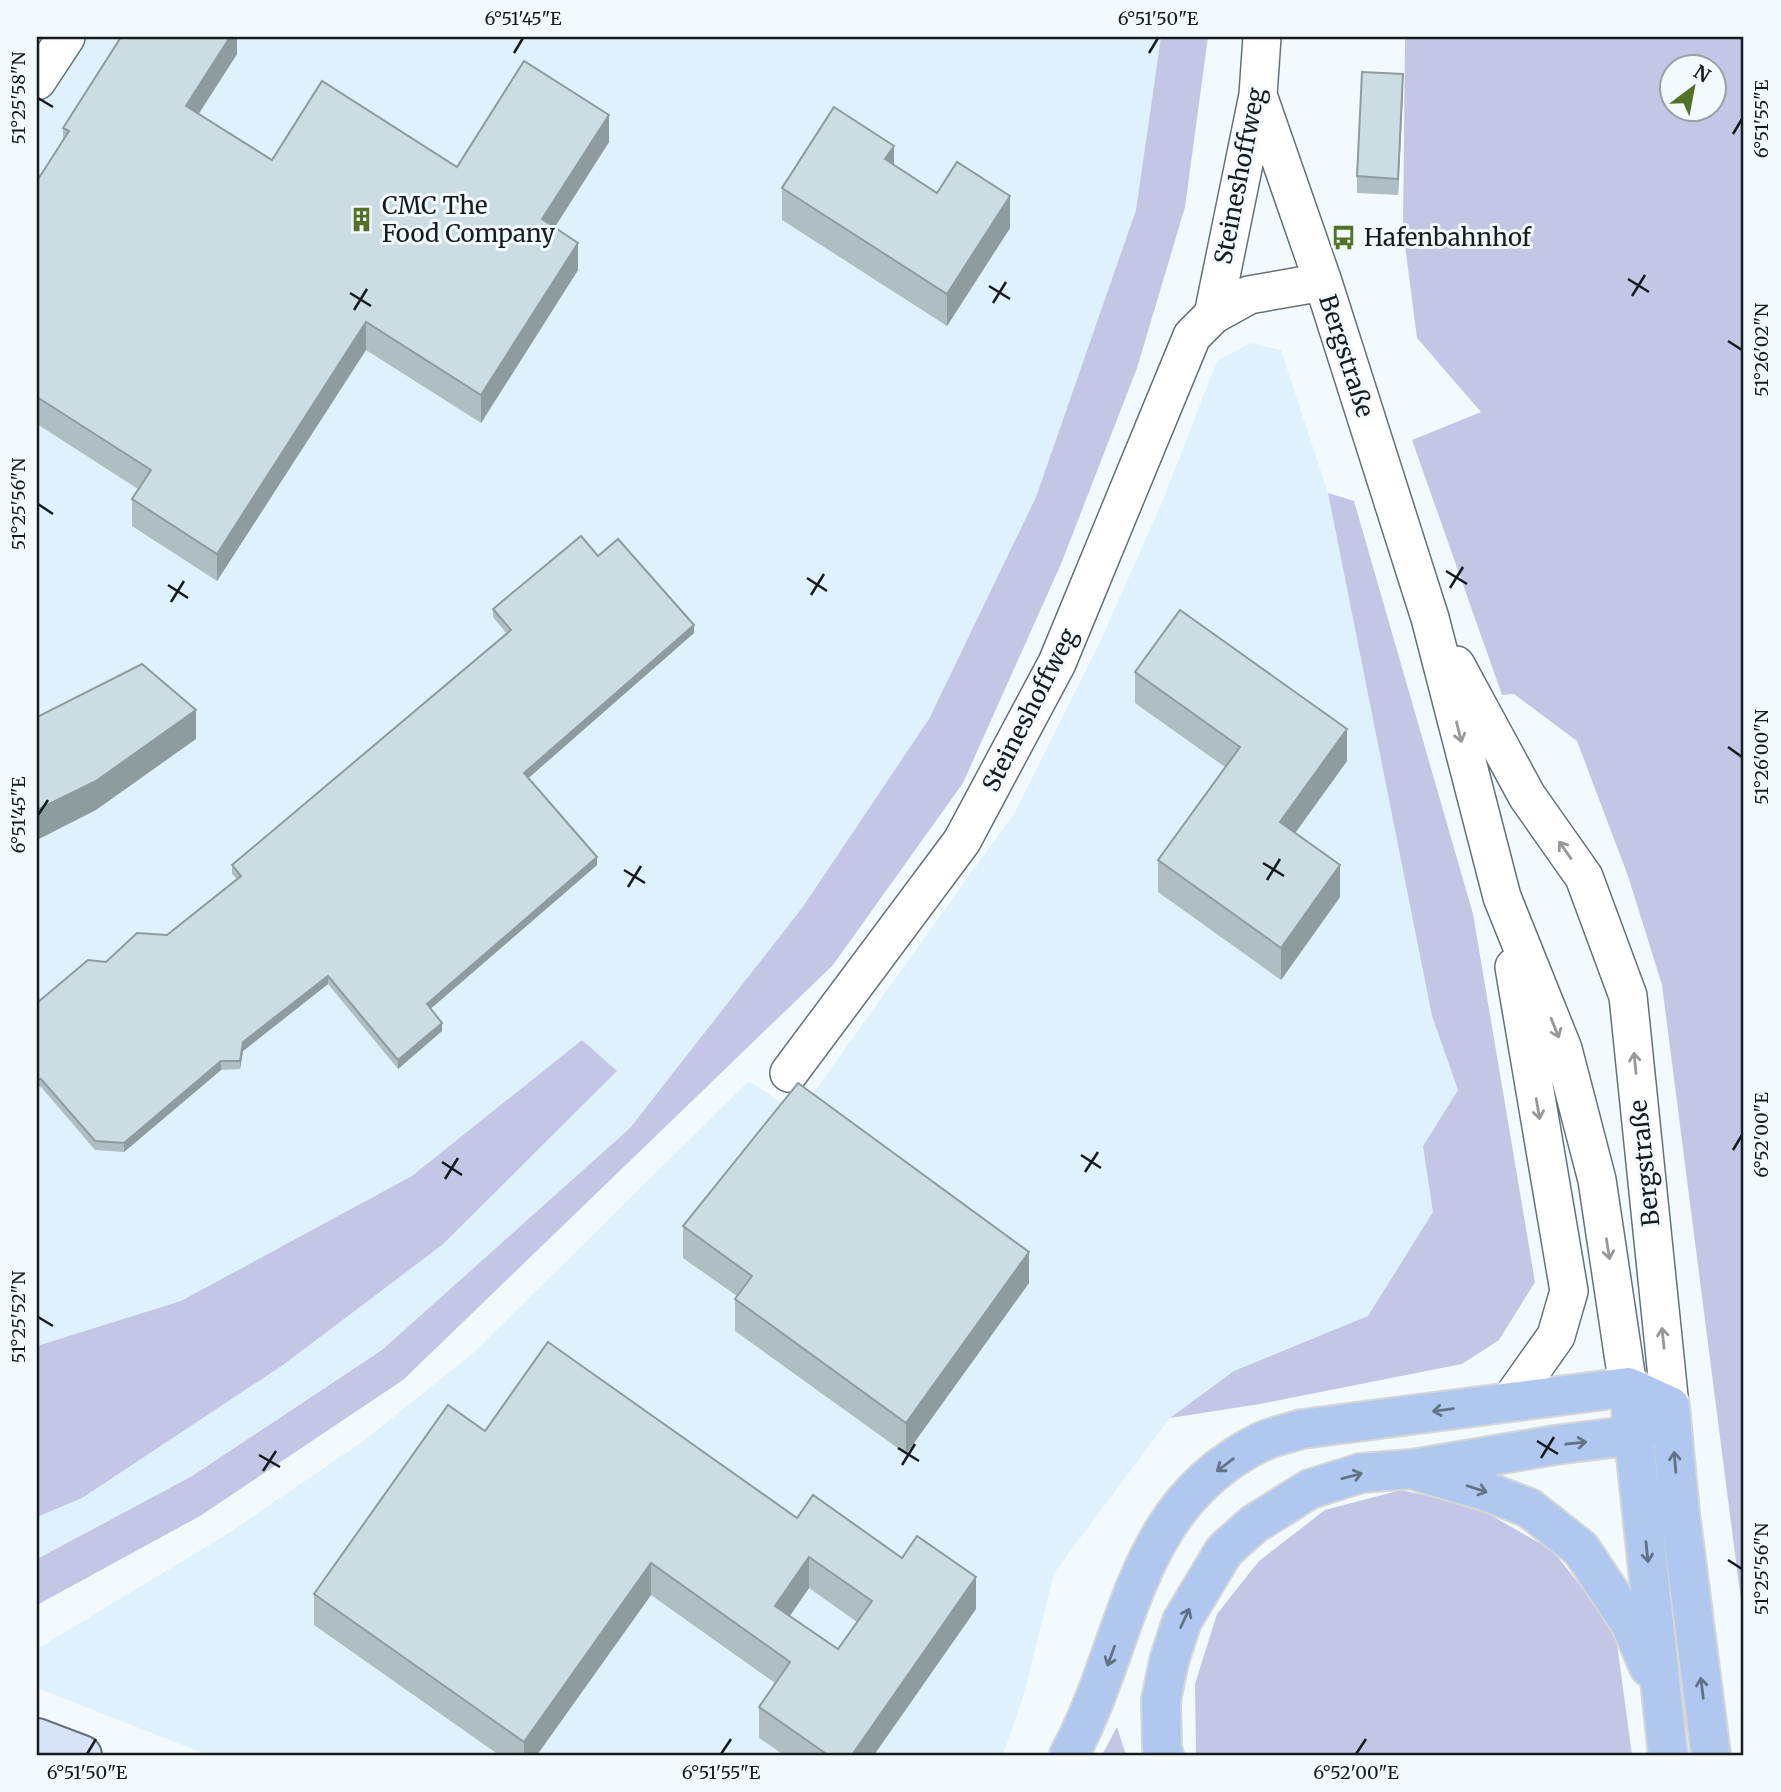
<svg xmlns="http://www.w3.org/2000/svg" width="1781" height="1792" font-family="Merriweather,serif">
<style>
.built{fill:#dff1fd}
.green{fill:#c3c6e5;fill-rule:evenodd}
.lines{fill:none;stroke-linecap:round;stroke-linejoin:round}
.minor-casing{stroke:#63717a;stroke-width:40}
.secondary-casing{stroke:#63717a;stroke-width:42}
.primary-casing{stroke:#d5d6d6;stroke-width:42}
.minor{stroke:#fff;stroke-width:37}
.secondary{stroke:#d7e4f7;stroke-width:38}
.primary{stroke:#b0c8ef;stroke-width:38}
.wall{fill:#afbec3;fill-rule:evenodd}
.shaded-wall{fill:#8e9b9f}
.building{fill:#cbdde3;stroke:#8e9b9f;stroke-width:2;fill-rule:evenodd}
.oneway{stroke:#96989a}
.oneway2{stroke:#627286}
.ticks{fill:none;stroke:#151b1e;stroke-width:2.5}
.labels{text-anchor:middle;stroke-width:6;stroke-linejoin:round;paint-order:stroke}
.street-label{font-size:24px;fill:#151b1e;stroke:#f3fafe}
.poi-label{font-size:24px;fill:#151b1e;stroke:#f3fafe;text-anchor:start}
.neatline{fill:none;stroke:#151b1e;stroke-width:2.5}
.ticks-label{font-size:18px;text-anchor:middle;fill:#151b1e}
</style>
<rect width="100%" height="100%" fill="#f3fafe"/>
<path class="built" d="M37 37H1161L1136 210 1036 497 929 719 802 908 630 1128 382 1350 191 1476 37 1559Z
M1250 343 1281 350 1328 493 1432 1016 1458 1090 1423 1146 1456 1308 1170 1418 1054 1573 1023 1697 1003 1755H208L37 1688V1649L224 1536 362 1442 473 1353 749 1081 798 1114 1015 812 1099 644 1163 500 1217 361Z"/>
<path class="green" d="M1161 37H1208L1185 207 1137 368 1061 564 963 783 833 965 403 1380 200 1516 37 1605V1559L192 1476 382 1350 630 1128 802 908 929 719 1036 497 1136 210Z
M1405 37H1744V126L1742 138 1744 143V1624L1662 985 1628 876 1577 741 1514 694 1502 695 1412 440 1481 412 1417 338 1403 230ZM1672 66H1714V108H1672Z
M1328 493 1354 501 1473 914 1535 1282 1499 1340 1462 1364 1260 1404 1170 1418 1234 1371 1368 1316 1433 1212 1423 1146 1458 1090 1432 1016Z
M582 1040 617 1071 442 1245 283 1365 82 1498 37 1517V1346L181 1301 412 1176Z
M1401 1490 1476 1507 1552 1550 1615 1629 1632 1755H1196L1195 1684 1217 1614 1259 1561 1325 1510Z
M1117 1727 1126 1755H1102Z"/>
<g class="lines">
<defs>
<path id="minor" d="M37 81 66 37
M1258 95 1323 282 1430 618 1502 897 1563 1049 1597 1180 1628 1387
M1213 315 1258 95 1262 37
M1456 665 1527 796 1584 877 1628 996 1670 1406
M789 1073 962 841 1057 663 1192 336 1213 315 1249 295 1323 282
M1510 1401 1556 1336 1569 1291 1514 967"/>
<path id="secondary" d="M37 1738 82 1755"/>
<path id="primary" d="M1670 1406 1680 1513 1711 1755
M1631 1410 1668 1755
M1420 1472 1485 1491 1529 1508 1581 1549 1630 1623 1649 1667
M1069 1755C1131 1641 1129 1507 1261 1442 1274 1436 1289 1433 1302 1429L1628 1387 1670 1406
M1164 1755 1162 1747 1161 1700 1169 1661 1182 1621 1224 1551 1254 1524 1310 1489 1361 1473 1412 1469 1555 1445 1635 1435 1670 1406"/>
</defs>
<use href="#minor" class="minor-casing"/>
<use href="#secondary" class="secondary-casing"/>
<use href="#primary" class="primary-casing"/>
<use href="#minor" class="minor"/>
<use href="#secondary" class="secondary"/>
<use href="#primary" class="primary"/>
</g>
<path class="wall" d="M237 37V54L199 114 272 160 457 167 609 142 555 227 578 270 481 423 366 350 217 581 132 526V499L138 489 37 424V181L63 140V128Z
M1403 91 1398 195 1357 193V176Z
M894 165 937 193 1010 228 947 326 782 220V188Z
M598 556 694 633 528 778 597 865 431 1008 442 1031 398 1069 328 984 243 1051 240 1069 221 1070 124 1152 95 1150 41 1087H37V1003L106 962 167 935 237 879 232 874V865L507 634 493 617V609Z
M1135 672 1347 761 1295 833 1340 897 1281 980 1158 892V860L1225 767 1135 703Z
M683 1226 1029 1283 906 1454 735 1331V1299L737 1296 683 1258Z
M485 1431 797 1518 902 1558 976 1609 874 1755H784L759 1738V1707L775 1683 651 1595 537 1755H499L314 1625V1594ZM809 1588 857 1622 838 1649 790 1616Z"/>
<path class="shaded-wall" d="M230 37H237V54L186 133V106Z
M1403 74V91L1398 195V179Z
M609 115V142L542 247V219Z
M894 146V177L885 159Z
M1010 196V228L947 326V294Z
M578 243V270L481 423V395Z
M366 322V350L217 581V554Z
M694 625V633L524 782V773Z
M196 710V739L96 810 37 840V810Z
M1347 729V761L1280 854V822Z
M597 857V865L427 1012V1004Z
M1340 865V897L1281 980V948Z
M328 976V984L243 1051 240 1069V1061L243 1042Z
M442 1023V1031L398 1069V1060Z
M221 1061V1070L124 1152V1143Z
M1029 1252V1283L906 1454V1423Z
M809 1557V1588L775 1637V1606Z
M651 1563V1595L537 1755H524V1742Z
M976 1577V1609L874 1755H852Z"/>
<path class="building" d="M121 37H230L186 106 272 160 322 81 457 167 524 61 609 115 542 219 578 243 481 395 366 322 217 554 132 499 151 470 37 397V181L69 131 63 128Z
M1362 72 1403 74 1398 179 1357 176Z
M834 107 894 146 885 159 937 193 957 162 1010 196 947 294 782 188Z
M581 536 598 556 618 539 694 625 524 773 597 857 427 1004 442 1023 398 1060 328 976 243 1042 240 1061H221L124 1143 95 1141 41 1079H37V1003L88 960 106 962 137 933 167 935 241 876 232 865 511 630 493 609Z
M1180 610 1347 729 1280 822 1340 865 1281 948 1158 860 1240 747 1135 672Z
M142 664 196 710 96 781 37 810V717Z
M798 1083 1029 1252 906 1423 735 1299 752 1276 683 1226Z
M548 1342 797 1518 813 1495 902 1558 917 1536 976 1577 852 1755H828L759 1707 790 1662 651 1563 524 1742 314 1594 448 1405 485 1431ZM809 1557 872 1601 838 1649 775 1606Z"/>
<defs><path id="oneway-shaft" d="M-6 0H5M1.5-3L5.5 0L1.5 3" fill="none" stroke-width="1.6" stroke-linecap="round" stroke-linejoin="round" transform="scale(1.75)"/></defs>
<g class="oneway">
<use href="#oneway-shaft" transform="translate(1459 732) rotate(76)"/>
<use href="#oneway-shaft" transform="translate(1565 850) rotate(-125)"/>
<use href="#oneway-shaft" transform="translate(1555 1028) rotate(68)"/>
<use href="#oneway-shaft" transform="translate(1635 1063) rotate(-96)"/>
<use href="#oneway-shaft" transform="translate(1538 1109) rotate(80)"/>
<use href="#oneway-shaft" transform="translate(1608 1249) rotate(81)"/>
<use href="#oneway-shaft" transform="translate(1663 1338) rotate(-96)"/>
</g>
<g class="oneway2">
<use href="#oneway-shaft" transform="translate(1443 1410) rotate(172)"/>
<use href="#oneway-shaft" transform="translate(1576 1443) rotate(-6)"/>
<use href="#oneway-shaft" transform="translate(1675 1462) rotate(-95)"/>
<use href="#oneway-shaft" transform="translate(1225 1465) rotate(143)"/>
<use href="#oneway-shaft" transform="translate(1352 1476) rotate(-15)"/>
<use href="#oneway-shaft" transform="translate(1477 1489) rotate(18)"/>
<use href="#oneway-shaft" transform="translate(1647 1552) rotate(84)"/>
<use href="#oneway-shaft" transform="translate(1185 1618) rotate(-65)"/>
<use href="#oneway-shaft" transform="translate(1111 1656) rotate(110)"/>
<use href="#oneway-shaft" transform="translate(1702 1688) rotate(-97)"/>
</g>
<path class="ticks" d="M514 53 523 38M1149 53 1158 38M38 98 53 107M1733 134 1742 119M1628 279 1649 292M989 286 1010 299M350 293 371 306M1632 296 1645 275M993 303 1006 282M354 310 367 289M1728 341 1742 350M38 504 53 514M1446 571 1467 584M807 578 827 591M168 585 188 598M1450 588 1463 567M811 595 824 574M171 602 184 581M1728 747 1742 757M38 815 48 800M1263 863 1284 876M624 870 645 883M1267 880 1280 859M628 887 641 866M1733 1150 1742 1135M1081 1155 1101 1168M442 1162 462 1175M1085 1172 1098 1152M445 1179 458 1158M38 1317 53 1326M1537 1441 1558 1454M898 1448 919 1461M259 1455 280 1467M1541 1458 1554 1437M902 1465 915 1444M263 1471 276 1451M1728 1560 1742 1569M87 1754 96 1739M721 1754 731 1739M1356 1754 1366 1739"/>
<defs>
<symbol id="building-bare" viewBox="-9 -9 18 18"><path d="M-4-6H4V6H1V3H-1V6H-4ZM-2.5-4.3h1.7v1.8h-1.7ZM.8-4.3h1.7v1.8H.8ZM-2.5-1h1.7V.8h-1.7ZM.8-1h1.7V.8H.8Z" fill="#537227" stroke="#f3fafe" stroke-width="2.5" paint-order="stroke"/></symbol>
<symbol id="bus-bare" viewBox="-9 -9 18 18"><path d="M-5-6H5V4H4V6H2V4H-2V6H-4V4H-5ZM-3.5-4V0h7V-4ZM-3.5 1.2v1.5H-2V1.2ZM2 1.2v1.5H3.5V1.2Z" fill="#537227" stroke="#f3fafe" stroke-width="2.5" paint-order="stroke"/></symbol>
</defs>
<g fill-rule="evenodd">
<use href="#building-bare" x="344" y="202" width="35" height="35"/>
<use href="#bus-bare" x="1326" y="220" width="35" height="35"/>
</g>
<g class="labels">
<g class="street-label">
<text transform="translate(1240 176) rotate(-79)" y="8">Steineshoffweg</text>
<text transform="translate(1346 356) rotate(72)" y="8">Bergstraße</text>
<text transform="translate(1030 710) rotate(-63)" y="8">Steineshoffweg</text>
<text transform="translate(1645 1163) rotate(-96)" y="8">Bergstraße</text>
</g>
<g class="poi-label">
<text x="382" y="214">CMC The<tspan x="382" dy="28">Food Company</tspan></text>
<text x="1364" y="246">Hafenbahnhof</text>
</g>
</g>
<rect width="1781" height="1792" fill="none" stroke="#f3fafe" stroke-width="77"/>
<g transform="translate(1693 88) rotate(32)"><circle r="33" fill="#f3fafe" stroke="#9aa1a4" stroke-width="2"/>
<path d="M0-5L12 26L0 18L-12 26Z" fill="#537227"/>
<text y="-10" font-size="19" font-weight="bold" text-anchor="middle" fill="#151b1e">N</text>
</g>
<rect x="38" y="38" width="1704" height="1716" class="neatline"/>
<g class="ticks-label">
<text x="523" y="25">6°51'45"E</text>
<text x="1158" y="25">6°51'50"E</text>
<text transform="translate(19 98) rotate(-90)" y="6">51°25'58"N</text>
<text transform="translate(1762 119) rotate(-90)" y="6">6°51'55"E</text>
<text transform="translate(1762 350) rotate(-90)" y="6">51°26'02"N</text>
<text transform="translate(19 504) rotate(-90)" y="6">51°25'56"N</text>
<text transform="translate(1762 757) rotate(-90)" y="6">51°26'00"N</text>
<text transform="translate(19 815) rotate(-90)" y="6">6°51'45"E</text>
<text transform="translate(1762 1135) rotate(-90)" y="6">6°52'00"E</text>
<text transform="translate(19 1317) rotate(-90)" y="6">51°25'52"N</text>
<text transform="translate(1762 1569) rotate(-90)" y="6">51°25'56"N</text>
<text x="87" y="1779">6°51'50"E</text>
<text x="721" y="1779">6°51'55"E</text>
<text x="1356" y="1779">6°52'00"E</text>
</g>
</svg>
